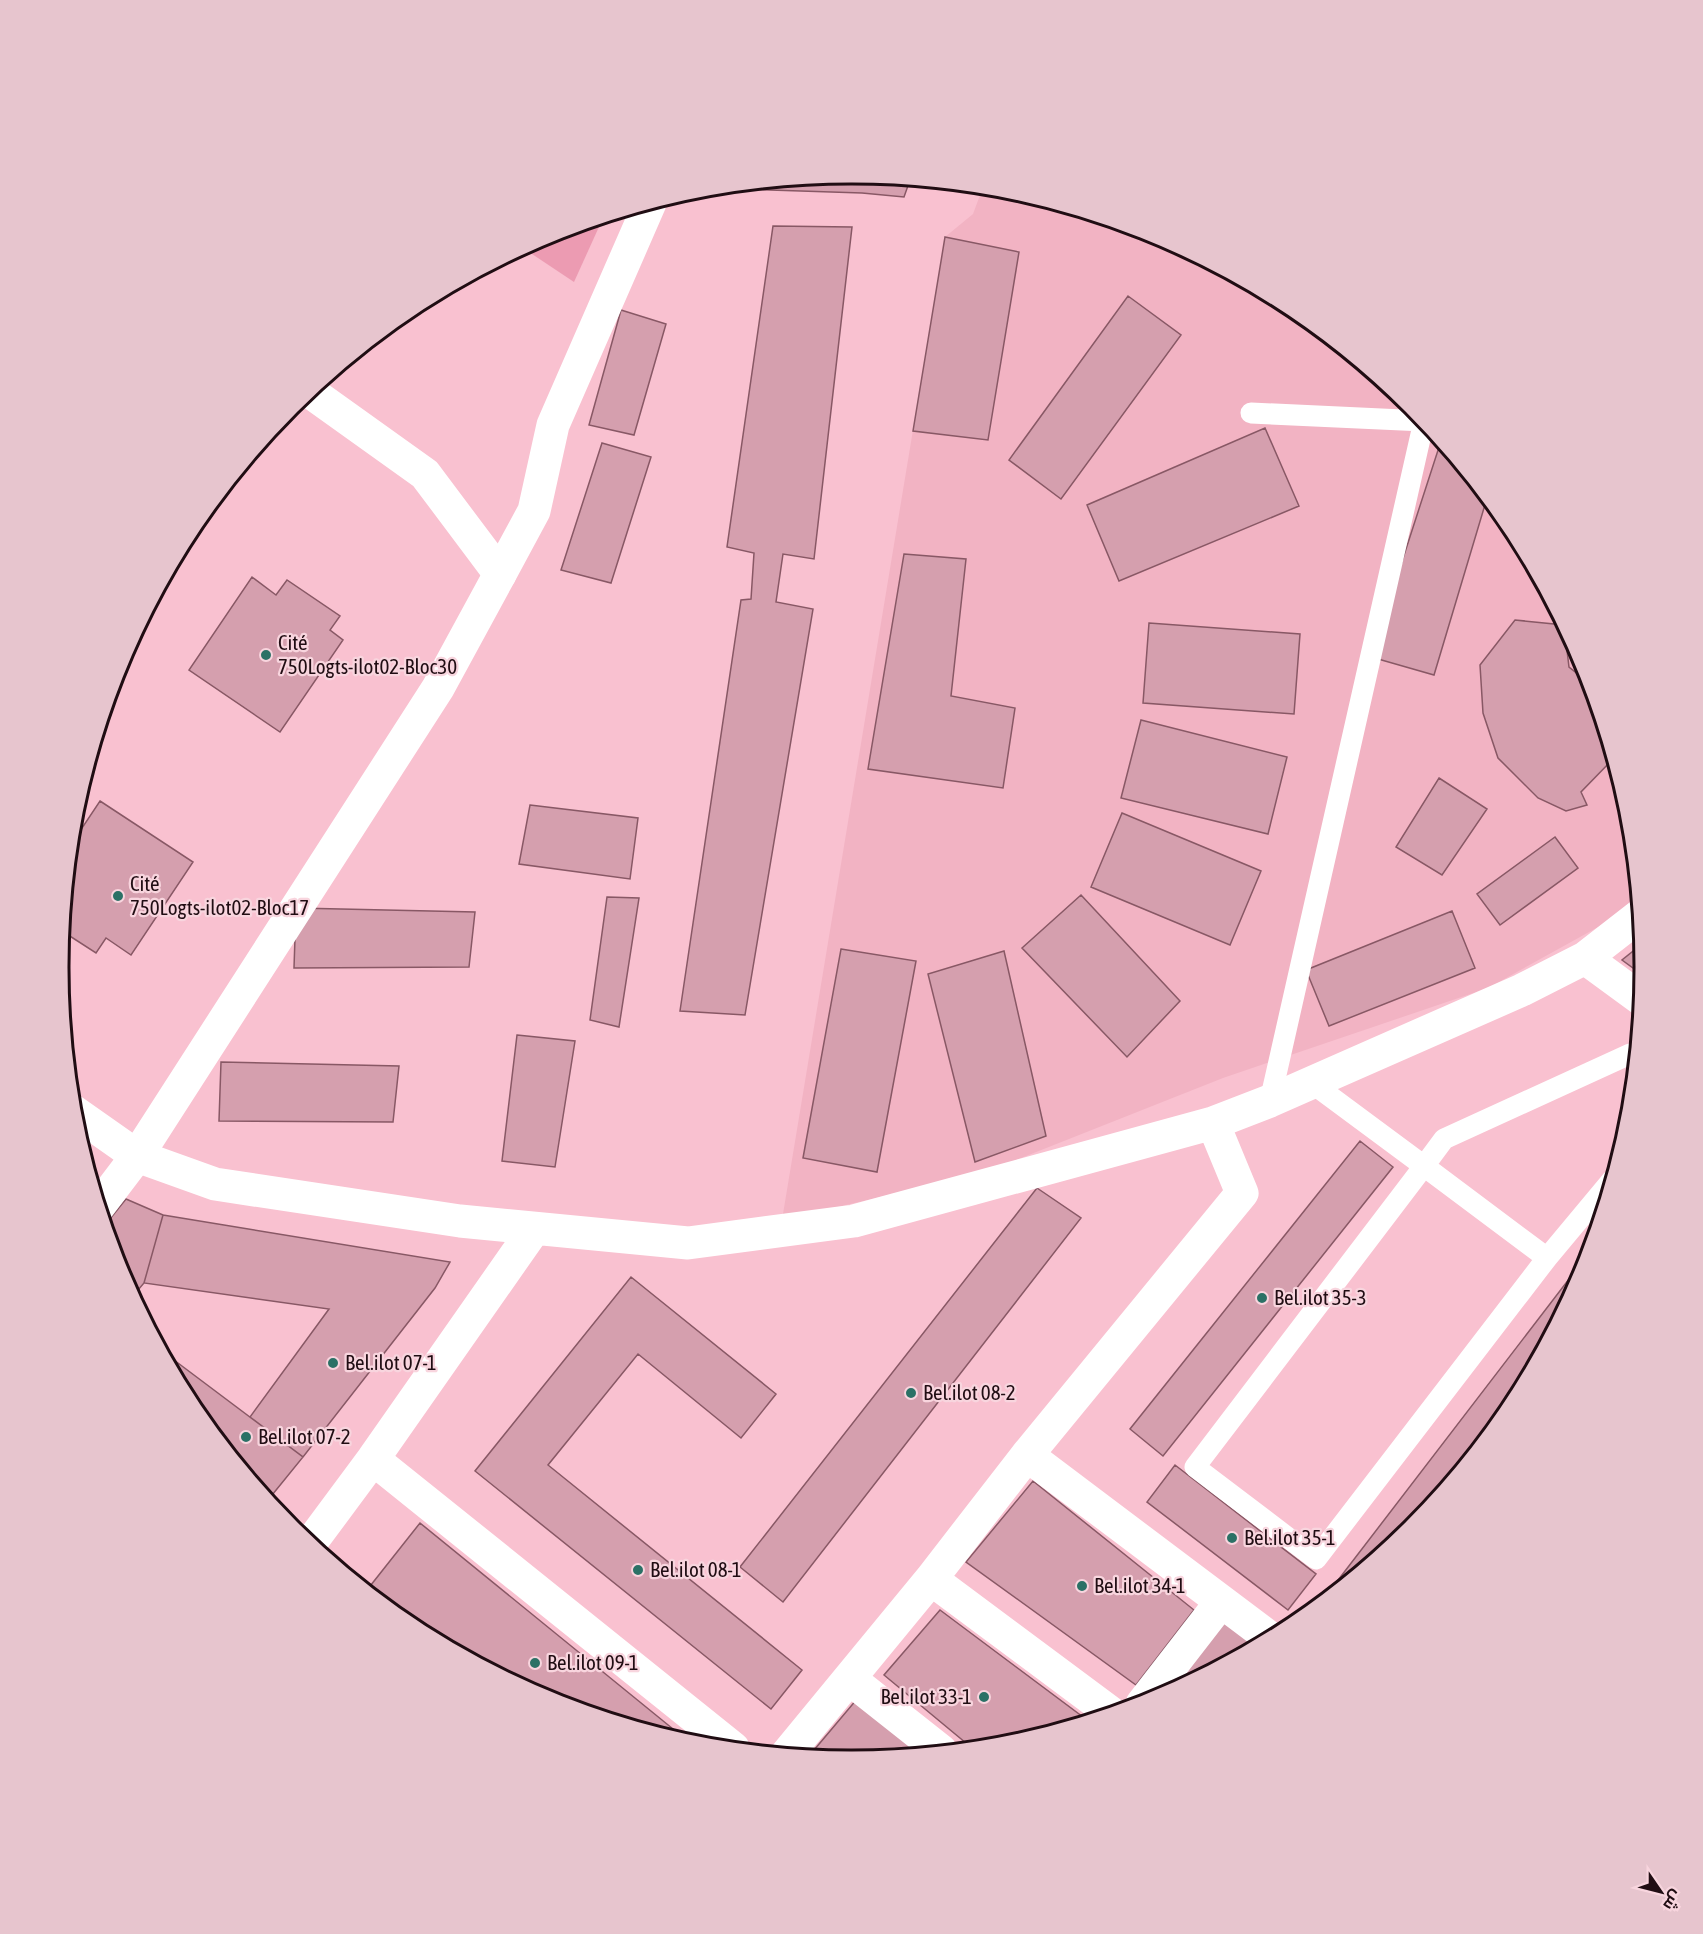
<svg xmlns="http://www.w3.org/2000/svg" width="1703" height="1934" font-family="'Asap Condensed',Cairo,sans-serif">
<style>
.built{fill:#f2b3c3}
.green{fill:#ec9bb2}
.building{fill:#d59fae;stroke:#885865;stroke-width:1.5}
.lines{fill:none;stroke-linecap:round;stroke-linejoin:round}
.lane{stroke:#fff;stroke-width:21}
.street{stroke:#fff;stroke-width:33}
.secondary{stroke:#fff;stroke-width:33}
.poi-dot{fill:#2b7166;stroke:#f8d5de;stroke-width:2}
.labels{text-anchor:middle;stroke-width:4.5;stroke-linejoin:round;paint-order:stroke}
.poi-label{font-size:21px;fill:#200d13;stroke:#f8d5de;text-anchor:start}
.rim{fill:none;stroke:#200d13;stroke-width:3}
</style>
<rect width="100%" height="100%" fill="#f9c1d0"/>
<path class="built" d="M983 187 1007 189 1155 235 1292 308 1412 407 1511 527 1584 664 1629 813 1637 893 1618 916 1488 988 1223 1078 983 1173 782 1220 945 237 973 214Z"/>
<path class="green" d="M603 218 574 282 523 248 548 234Z"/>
<path class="building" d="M852 174 910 180 904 197 862 193 706 188Z
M773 226 852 227 814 559 783 554 776 602 813 609 745 1015 680 1011 741 600 751 599 754 553 727 547Z
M945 237 1019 252 988 440 913 431Z
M1128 296 1181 335 1061 499 1009 460Z
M621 310 666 324 634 435 589 425Z
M1265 428 1299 506 1119 581 1087 505Z
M1441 441 1487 498 1434 675 1371 657Z
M602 443 651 457 611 583 561 570Z
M904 554 966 559 951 696 1015 708 1003 788 868 769Z
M252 577 276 595 287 580 340 616 330 630 343 640 280 732 189 670Z
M1515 620 1564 625 1569 667 1588 682 1589 680 1613 759 1581 792 1587 805 1566 811 1538 798 1498 758 1483 713 1480 665Z
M1149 623 1300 634 1294 714 1143 703Z
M1141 720 1287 757 1268 834 1121 798Z
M1439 778 1487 809 1442 875 1396 847Z
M100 801 193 862 131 955 106 938 96 953 62 931 70 846Z
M530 805 638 818 630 879 519 864Z
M1122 813 1261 871 1230 945 1091 887Z
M1555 837 1578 868 1500 925 1477 894Z
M1081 895 1180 1001 1127 1057 1022 948Z
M607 897 639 898 619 1027 590 1020Z
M296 908 475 912 469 967 294 968Z
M1452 911 1475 968 1329 1026 1306 970Z
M1642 944 1644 967V976L1622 960Z
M841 949 916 961 877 1172 803 1158Z
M1004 951 1046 1136 975 1162 928 974Z
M517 1035 575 1041 555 1167 502 1161Z
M221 1062 399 1066 393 1122 219 1121Z
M1360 1141 1393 1167 1163 1456 1130 1429Z
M1037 1188 1081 1218 783 1602 740 1567Z
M126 1199 163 1215 144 1283 133 1296 119 1270 105 1225Z
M163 1215 450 1262 435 1288 303 1457 250 1417 329 1309 144 1283Z
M1589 1253 1584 1271 1511 1408 1412 1528 1335 1591 1332 1588Z
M631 1277 776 1394 741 1438 638 1354 548 1465 802 1670 771 1709 475 1471Z
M162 1351 303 1457 268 1500 192 1407Z
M1175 1465 1316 1574 1288 1610 1147 1502Z
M1033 1481 1194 1610 1136 1685 966 1562Z
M420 1523 689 1742 548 1699 411 1626 367 1590Z
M940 1610 1087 1720 1006 1745 972 1748 884 1675Z
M1222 1619 1255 1646 1160 1697Z
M857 1699 925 1753 851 1760 809 1756Z"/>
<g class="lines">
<path class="lane" d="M1251 413 1424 421
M1312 1083 1424 1166 1444 1139 1630 1054 1636 1058
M1270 1101 1424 421
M1424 1166 1547 1258 1316 1559 1195 1467Z
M1547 1258 1612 1180"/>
<path class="street" d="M309 391 425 474 500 574
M1585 958 1641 999
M73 1111 137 1156 215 1184 460 1221 688 1243 854 1221 1213 1123 1270 1101 1522 990 1585 958 1639 916
M1027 1455 1270 1638
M373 1459 733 1748
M310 1544 373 1459 534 1229
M931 1579 1111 1713
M850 1679 941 1751
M1142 1704 1221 1602
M787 1754 931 1579 1027 1455 1242 1193 1213 1123"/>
<path class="secondary" d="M99 1206 137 1156 438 688 500 574 534 511 553 425 650 203"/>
</g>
<g class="poi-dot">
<circle cx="266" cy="655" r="6"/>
<circle cx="118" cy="896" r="6"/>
<circle cx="1262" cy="1298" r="6"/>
<circle cx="333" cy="1363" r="6"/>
<circle cx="911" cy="1393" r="6"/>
<circle cx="246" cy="1437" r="6"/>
<circle cx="1232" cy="1538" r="6"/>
<circle cx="638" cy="1570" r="6"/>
<circle cx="1082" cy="1586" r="6"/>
<circle cx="535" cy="1663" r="6"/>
<circle cx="984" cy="1697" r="6"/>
</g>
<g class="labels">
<g class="poi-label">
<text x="278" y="650">Cité<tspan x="278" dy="24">750Logts-ilot02-Bloc30</tspan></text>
<text x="130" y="891">Cité<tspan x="130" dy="24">750Logts-ilot02-Bloc17</tspan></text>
<text x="1274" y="1305">Bel.ilot 35-3</text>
<text x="345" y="1370">Bel.ilot 07-1</text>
<text x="923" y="1400">Bel.ilot 08-2</text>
<text x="258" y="1444">Bel.ilot 07-2</text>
<text x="1244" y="1545">Bel.ilot 35-1</text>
<text x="650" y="1577">Bel.ilot 08-1</text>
<text x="1094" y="1593">Bel.ilot 34-1</text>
<text x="547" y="1670">Bel.ilot 09-1</text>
<text x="972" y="1704" text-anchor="end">Bel.ilot 33-1</text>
</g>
</g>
<path d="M0 0H1703V1934H0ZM851 184H852A782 782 0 0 1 1634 966V968A782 782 0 0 1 852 1750H851A782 782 0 0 1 69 968V966A782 782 0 0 1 851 184Z" fill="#e7c5ce" fill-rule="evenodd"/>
<path class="rim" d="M851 184H852A782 782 0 0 1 1634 966V968A782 782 0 0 1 852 1750H851A782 782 0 0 1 69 968V966A782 782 0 0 1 851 184Z"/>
<g transform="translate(1661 1892) rotate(125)" stroke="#f8d5de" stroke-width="4.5" paint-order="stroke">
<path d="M0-4.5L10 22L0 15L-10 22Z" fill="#200d13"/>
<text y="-9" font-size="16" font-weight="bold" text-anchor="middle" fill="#200d13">ش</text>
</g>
</svg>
